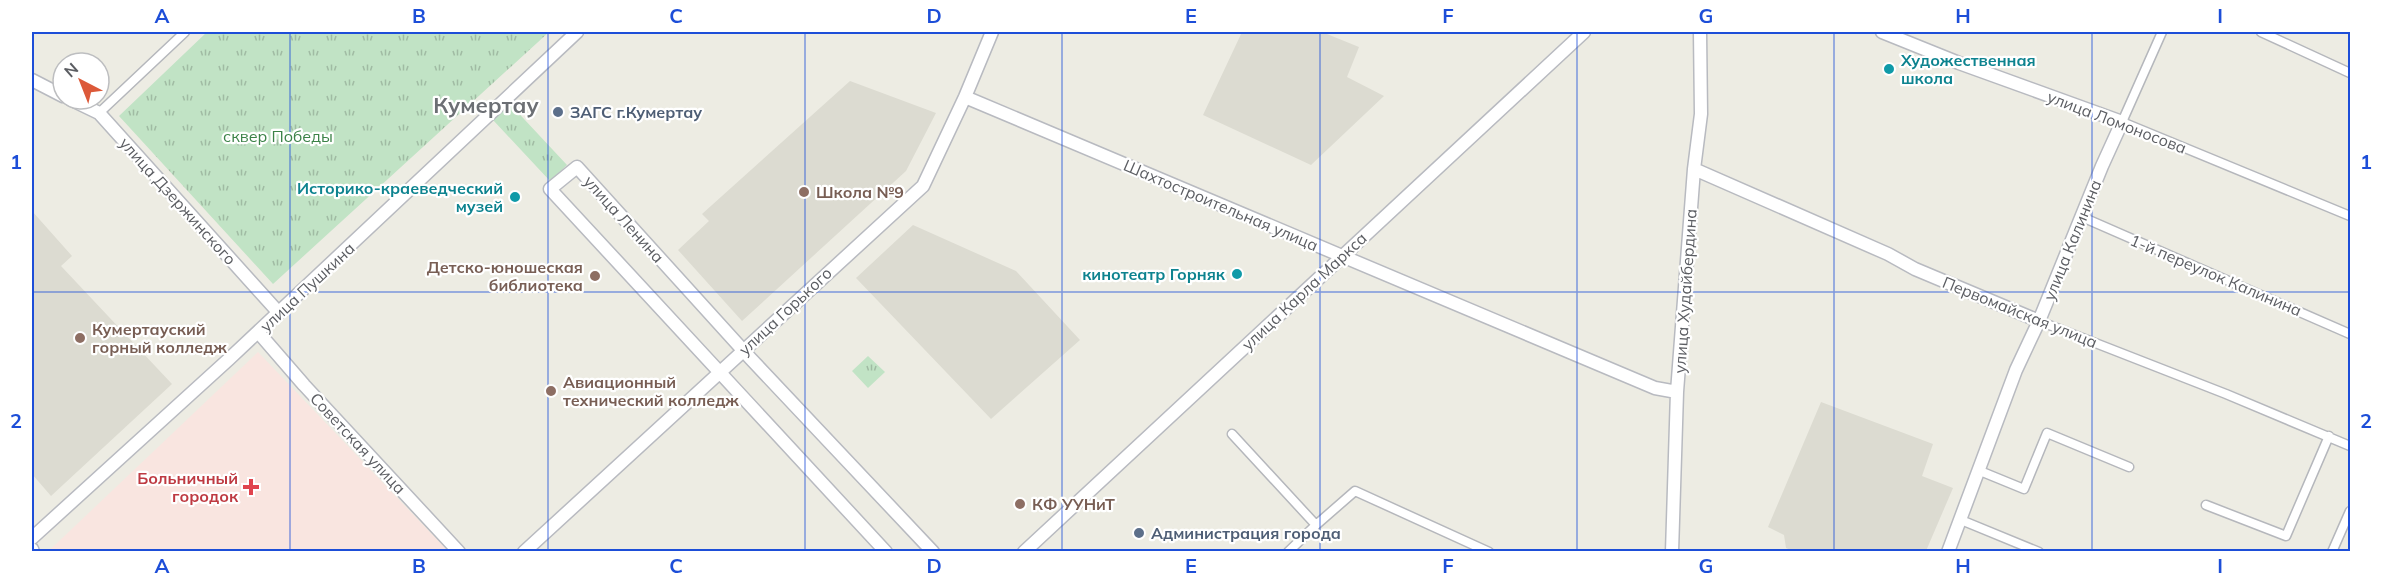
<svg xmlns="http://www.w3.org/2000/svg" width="2382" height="583" font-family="Mulish,sans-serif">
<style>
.education{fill:#dcdbd1}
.medical{fill:#f9e5e0}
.park{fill:url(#park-tufts)}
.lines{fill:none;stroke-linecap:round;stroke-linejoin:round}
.street-casing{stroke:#b5b7bc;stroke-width:11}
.secondary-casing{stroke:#b8bac0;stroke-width:15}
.street{stroke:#fff;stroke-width:8}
.secondary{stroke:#fff;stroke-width:12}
.grid{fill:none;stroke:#1d4ed8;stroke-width:1.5;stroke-opacity:0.55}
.culture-dot{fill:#0f9aa8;stroke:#fff;stroke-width:2}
.service-dot{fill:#5c6f8a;stroke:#fff;stroke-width:2}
.education-dot{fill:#8d6e63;stroke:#fff;stroke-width:2}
.health-dot{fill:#e0444e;stroke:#fff;stroke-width:2}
.labels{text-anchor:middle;stroke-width:4.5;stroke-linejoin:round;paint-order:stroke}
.culture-label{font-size:16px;font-weight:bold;fill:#0d838f;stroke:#fff;text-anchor:end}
.service-label{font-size:16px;font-weight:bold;fill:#4e5e75;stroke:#fff;text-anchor:start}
.street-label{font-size:16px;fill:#5b5d62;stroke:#fff}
.park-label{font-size:16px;fill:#3b8247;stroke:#fff}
.education-label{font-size:16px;font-weight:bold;fill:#785e54;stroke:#fff;text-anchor:start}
.health-label{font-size:16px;font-weight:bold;fill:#be3a42;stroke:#fff;text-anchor:end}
.district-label{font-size:22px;font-weight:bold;fill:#6c6f74;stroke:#fff}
.neatline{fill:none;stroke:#1d4ed8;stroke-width:2}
.grid-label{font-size:20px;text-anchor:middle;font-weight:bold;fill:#1d4ed8}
</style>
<defs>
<pattern id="park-tufts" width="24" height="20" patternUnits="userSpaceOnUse" patternTransform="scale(1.5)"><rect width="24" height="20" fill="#c1e3c5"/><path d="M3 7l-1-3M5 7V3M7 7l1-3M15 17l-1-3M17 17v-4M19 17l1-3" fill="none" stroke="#a0bba3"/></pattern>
</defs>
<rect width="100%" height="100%" fill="#edece3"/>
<path class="education" d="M1242 32H1322L1359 47 1347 77 1384 96 1311 165 1203 115Z
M850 81 936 113 906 171 742 321 678 250 709 221 702 214Z
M32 211 72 256 61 266 172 384 51 496 32 474Z
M913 225 1016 271 1080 340 991 419 856 278Z
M1821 402 1933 444 1922 476 1953 488 1926 551H1793L1786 548 1784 535 1768 527Z"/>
<path class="medical" d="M258 352 448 551H51L49 550 55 545Z"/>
<path class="park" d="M207 32H549L273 284 119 116Z
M510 104 567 165 550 181 493 120Z
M868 356 885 372 868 388 852 371Z"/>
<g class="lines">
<defs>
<path id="street" d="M2162 32 2122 122 2350 216
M2261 32 2350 73
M99 113 185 32
M2082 217 2350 334
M2039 321 2226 394 2350 446
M1232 434 1316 525 1355 491 1489 552
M1980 471 2024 489 2047 433 2129 467
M2206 505 2286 536 2329 436
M1961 520 2039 552
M1288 552 1316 525
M2332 552 2350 511"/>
<path id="secondary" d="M1882 32 1959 63 2122 122 2102 166 2039 321 2016 370 1948 552
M32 80 63 96
M965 97 1655 388 1677 392
M70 99 99 113 279 313
M1694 169 1888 254 1915 269 2039 321
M258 332 304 385 459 552
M32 538 229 359 577 32
M32 549 33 552
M524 552 923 186 965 97 992 32
M886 552 550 189 577 167 751 359 933 552
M1024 552 1584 32
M1672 552 1677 392 1694 169 1701 114 1700 32"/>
</defs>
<use href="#street" class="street-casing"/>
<use href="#secondary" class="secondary-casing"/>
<use href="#street" class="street"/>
<use href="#secondary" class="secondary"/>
</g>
<path class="grid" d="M290 32V552M548 32V552M805 32V552M1062 32V552M1320 32V552M1577 32V552M1834 32V552M2092 32V552M32 292H2350"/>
<g class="culture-dot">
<circle cx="1889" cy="69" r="6"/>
<circle cx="515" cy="197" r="6"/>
<circle cx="1237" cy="274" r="6"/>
</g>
<g class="service-dot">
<circle cx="558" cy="112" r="6"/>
<circle cx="1139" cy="533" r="6"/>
</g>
<g class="education-dot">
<circle cx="804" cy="192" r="6"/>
<circle cx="595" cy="276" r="6"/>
<circle cx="80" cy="338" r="6"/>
<circle cx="551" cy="391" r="6"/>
<circle cx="1020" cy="504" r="6"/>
</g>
<path class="health-dot" d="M248 478h6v6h6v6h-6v6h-6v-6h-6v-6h6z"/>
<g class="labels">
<g class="culture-label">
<text x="1901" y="66" text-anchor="start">Художественная<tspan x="1901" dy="18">школа</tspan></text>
<text x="503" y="194">Историко-краеведческий<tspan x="503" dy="18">музей</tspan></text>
<text x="1225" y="280">кинотеатр Горняк</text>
</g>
<g class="service-label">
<text x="570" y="118">ЗАГС г.Кумертау</text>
<text x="1151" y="539">Администрация города</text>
</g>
<g class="street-label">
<text transform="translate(2117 122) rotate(21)" y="6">улица Ломоносова</text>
<text transform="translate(178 201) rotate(48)" y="6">улица Дзержинского</text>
<text transform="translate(1221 205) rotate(23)" y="6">Шахтостроительная улица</text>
<text transform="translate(624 219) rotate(48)" y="6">улица Ленина</text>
<text transform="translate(2072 240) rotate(-68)" y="6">улица Калинина</text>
<text transform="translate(2216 275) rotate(23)" y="6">1-й переулок Калинина</text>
<text transform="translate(307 287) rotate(-43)" y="6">улица Пушкина</text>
<text transform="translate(1304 291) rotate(-43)" y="6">улица Карла Маркса</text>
<text transform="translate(1685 291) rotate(-86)" y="6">улица Худайбердина</text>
<text transform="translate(785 311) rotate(-43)" y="6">улица Горького</text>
<text transform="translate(2020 312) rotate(22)" y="6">Первомайская улица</text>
<text transform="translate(358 443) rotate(47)" y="6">Советская улица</text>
</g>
<g class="park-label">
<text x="278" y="142">сквер Победы</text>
</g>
<g class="education-label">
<text x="816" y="198">Школа №9</text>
<text x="583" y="273" text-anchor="end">Детско-юношеская<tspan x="583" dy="18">библиотека</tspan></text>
<text x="92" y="335">Кумертауский<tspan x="92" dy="18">горный колледж</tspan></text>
<text x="563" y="388">Авиационный<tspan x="563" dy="18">технический колледж</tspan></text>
<text x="1032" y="510">КФ УУНиТ</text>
</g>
<g class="health-label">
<text x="238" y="484">Больничный<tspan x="238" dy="18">городок</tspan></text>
</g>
<g class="district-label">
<text x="486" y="113">Кумертау</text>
</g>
</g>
<rect width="2382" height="583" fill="none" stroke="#ffffff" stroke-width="66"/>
<g transform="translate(81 81) rotate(318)"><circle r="28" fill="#ffffff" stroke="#bdbec0" stroke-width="1.5"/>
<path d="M0-4.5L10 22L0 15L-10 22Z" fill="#dc5939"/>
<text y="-9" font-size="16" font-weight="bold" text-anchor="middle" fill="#5b5d62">N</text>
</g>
<rect x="33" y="33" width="2316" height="517" class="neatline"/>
<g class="grid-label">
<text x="162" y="23">A</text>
<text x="419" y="23">B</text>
<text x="676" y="23">C</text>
<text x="934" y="23">D</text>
<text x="1191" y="23">E</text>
<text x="1448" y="23">F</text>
<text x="1706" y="23">G</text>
<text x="1963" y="23">H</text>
<text x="2220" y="23">I</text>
<text x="16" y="169">1</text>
<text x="2366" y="169">1</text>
<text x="16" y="428">2</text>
<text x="2366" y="428">2</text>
<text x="162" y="573">A</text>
<text x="419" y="573">B</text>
<text x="676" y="573">C</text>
<text x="934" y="573">D</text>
<text x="1191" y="573">E</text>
<text x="1448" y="573">F</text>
<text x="1706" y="573">G</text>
<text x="1963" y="573">H</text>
<text x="2220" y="573">I</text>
</g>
</svg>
